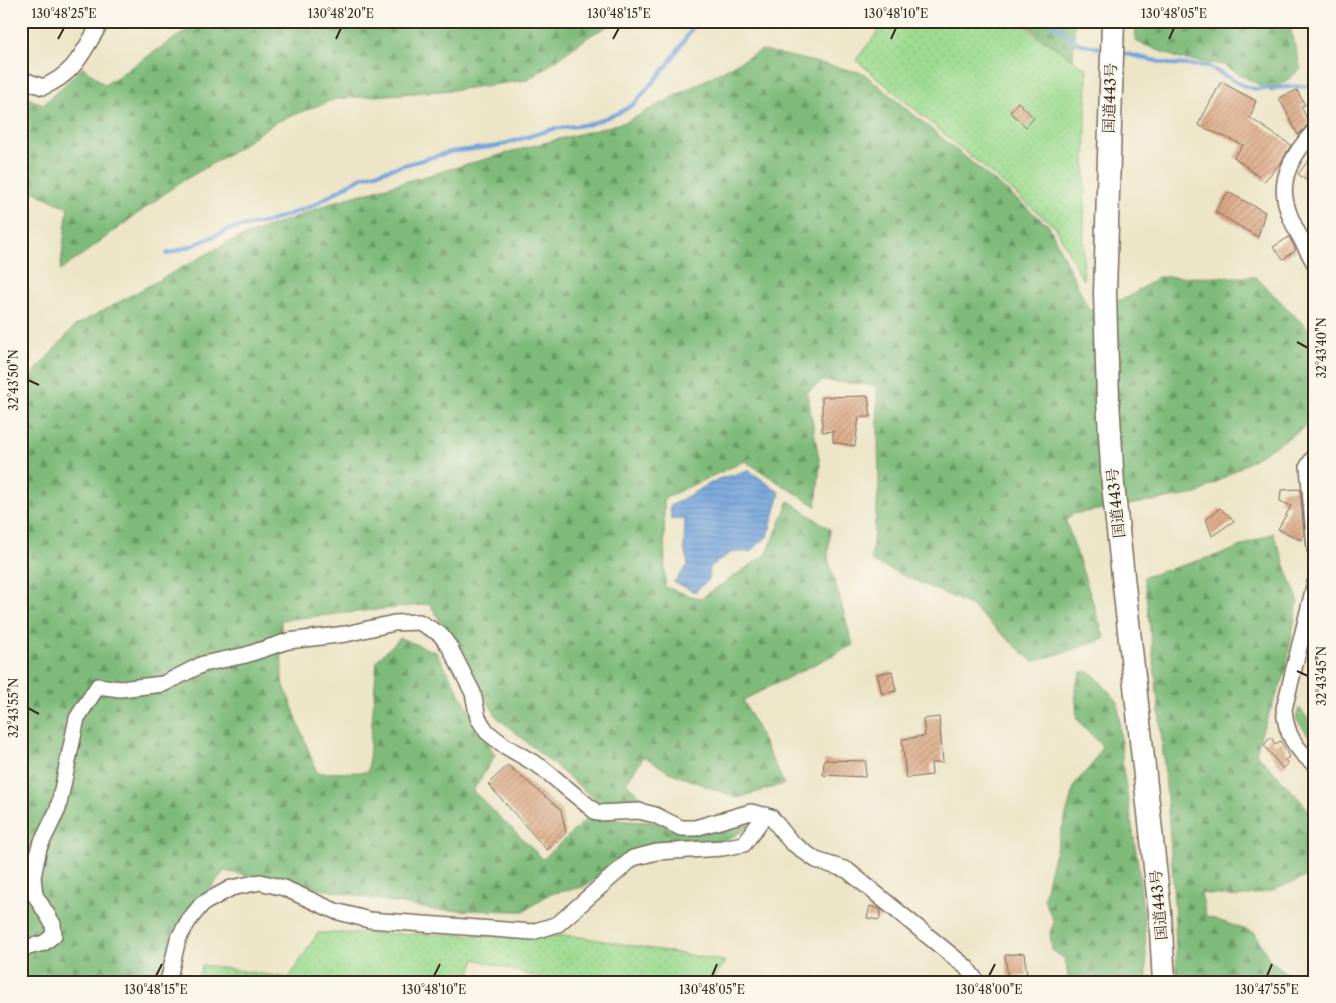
<svg xmlns="http://www.w3.org/2000/svg" width="1336" height="1003" font-family="'Libre Caslon Text','Noto Serif JP',serif">
<style>
.grass{fill:url(#grass-dots);stroke:#6c8257}
.forest{fill:url(#forest-firs);stroke:#5c724c}
.water{fill:url(#water-rules);stroke:#56667c}
.lines{fill:none;stroke-linecap:round;stroke-linejoin:round}
.stream{stroke:#70a1db;stroke-width:4}
.building{fill:url(#building-hatch)}
.minor-casing{stroke:#796b59;stroke-width:18}
.highway-casing{stroke:#796b59;stroke-width:25}
.minor{stroke:#fff;stroke-width:15}
.highway{stroke:#fff;stroke-width:22}
.ticks{fill:none;stroke:#3b2a1e;stroke-width:2}
.labels{text-anchor:middle;stroke-width:4.5;stroke-linejoin:round;paint-order:stroke}
.street-label{font-size:15px;fill:#3b2a1e;stroke:#fbf7ec}
.neatline{fill:none;stroke:#3b2a1e;stroke-width:2}
.ticks-label{font-size:12px;text-anchor:middle;fill:#3b2a1e}
</style>
<defs>
<pattern id="grass-dots" width="8" height="8" patternUnits="userSpaceOnUse" patternTransform="scale(1.25)"><rect width="8" height="8" fill="#9ddb90"/><path d="M2 2h.1M6 6h.1" fill="none" stroke="#88bc7c" stroke-width="1.8" stroke-linecap="round"/></pattern>
<pattern id="forest-firs" width="22" height="20" patternUnits="userSpaceOnUse" patternTransform="scale(1.25)"><rect width="22" height="20" fill="#7ebb7a"/><path d="M5 1l3.5 6h-7zM16 11l3.5 6h-7z" fill="#689863"/></pattern>
<pattern id="water-rules" width="6" height="5" patternUnits="userSpaceOnUse" patternTransform="scale(1.25)"><rect width="6" height="5" fill="#70a1db"/><path d="M0 2.5h6" fill="none" stroke="#5d83b1"/></pattern>
<pattern id="building-hatch" width="6" height="6" patternUnits="userSpaceOnUse" patternTransform="scale(1.25)"><rect width="6" height="6" fill="#dba884"/><path d="M-1 1l2-2M0 6l6-6M5 7l2-2" fill="none" stroke="#b3896b"/></pattern>
</defs>
<rect width="100%" height="100%" fill="#fbf7ec"/>
<filter id="ink" filterUnits="userSpaceOnUse"><feTurbulence type="fractalNoise" baseFrequency=".02" numOctaves="2"/><feDisplacementMap in="SourceGraphic" scale="10" xChannelSelector="R" yChannelSelector="G"/><feConvolveMatrix kernelMatrix="1 2 1 2 8 2 1 2 1" color-interpolation-filters="sRGB"/></filter>
<filter id="wash" filterUnits="userSpaceOnUse"><feTurbulence type="fractalNoise" baseFrequency=".0096" numOctaves="4" result="noise"/><feDisplacementMap in="SourceGraphic" scale="20" xChannelSelector="R" yChannelSelector="G"/><feGaussianBlur stdDeviation="1.12" result="paint"/><feColorMatrix in="noise" values="0 0 0 0 0 0 0 0 0 0 0 0 0 0 0 0 0 1.4 0 .05"/><feComposite in="paint" operator="in"/></filter>
<g filter="url(#wash)">
<rect width="100%" height="100%" fill="#ece5c7"/>
<path class="grass" d="M886 21H1015L1087 69 1083 280 1056 228 856 60Z
M318 933 574 936 725 961 711 982H554L475 959 467 982H195L203 965 289 978Z"/>
<path class="forest" d="M194 21H618L591 35 528 80 453 90 335 99 274 123 229 154 179 183 60 271 68 208 30 190 21 202V96L44 104 83 67 105 85 193 26Z
M1020 21H1075L1073 60Z
M1136 21H1288L1301 69 1272 92 1223 65 1180 59 1135 41Z
M762 50 863 73 1049 226 1089 310 1129 297 1158 277H1256L1315 336 1312 423 1197 494 1072 514 1066 521 1105 639 1033 662 970 605 871 561 879 485 877 385 822 381 807 392 820 465 816 506 745 461 664 498 665 587 700 599 767 554 789 501 830 529 828 558 853 645 743 700 784 784 737 798 669 772 644 756 626 783 643 798 609 811 497 717 430 604 281 620 282 680 317 773 368 772 377 660 400 638 436 652 495 755 473 791 543 859 590 816C642 826 695 821 748 820V827L729 839 708 845 646 846 583 887 549 894 524 911 435 910 224 871 171 939 160 979 147 982H21V387L75 326 227 243 337 201 532 146 626 122Z
M1273 533 1298 600 1285 674 1262 731 1256 753 1315 816V876H1308L1271 891 1238 897 1201 893 1206 916 1255 933 1269 959 1298 982H1177C1174 846 1160 711 1144 577L1227 552Z
M1081 672H1089L1095 676 1118 702 1123 769 1138 864 1145 929 1147 982H1069L1065 959 1052 950 1050 933 1054 922 1044 899 1049 874 1075 784 1093 763 1102 746 1077 719 1075 689Z
M1299 708 1315 727V744L1296 719Z"/>
<path class="water" d="M749 470 780 493 768 536 750 552H732L710 567 709 579 695 592 674 582 688 565 684 547 685 518 671 520 670 506 718 479Z"/>
<g class="lines">
<path class="stream" d="M1049 21 1078 43 1104 49
M1118 52 1169 64 1207 66 1244 86 1256 89 1307 86 1315 89
M167 254 194 245 230 229 268 222 312 206 362 177 450 152 498 146 553 129 590 124 621 112 635 103 667 66 697 21"/>
</g>
<g id="blocks">
<path class="building" d="M1221 82 1256 101 1250 118 1291 145 1281 163 1264 181 1234 157 1243 145 1198 125Z
M1297 90 1305 105 1301 106 1309 123 1298 135 1279 98Z
M1018 102 1034 118 1026 127 1010 112Z
M1309 160 1315 164V187L1298 174Z
M1228 192 1265 212 1258 237 1215 212Z
M1289 237 1296 250 1283 259 1273 247Z
M868 396 871 417H859L855 446 833 442V431L822 432V397Z
M1300 489 1304 532 1301 540 1278 529 1291 506 1280 501 1281 490Z
M1220 508 1234 521 1212 536 1206 519Z
M892 671 896 691 882 694 877 674Z
M939 717 943 762 931 763 932 775 906 778 902 739 925 736 923 719Z
M1271 737 1275 744 1281 741 1289 757 1285 760 1288 764 1282 768 1264 745Z
M824 760 866 761 865 777 823 775Z
M508 765 561 810 566 833 547 850 488 784Z
M870 906 881 910 879 920 867 918Z
M1024 953 1027 975 1008 978 1005 955Z"/>
</g>
</g>
<g filter="url(#ink)">
<use href="#blocks" fill-opacity="0" stroke="#796b59" stroke-width="1"/>
<g class="lines">
<defs>
<path id="minor" d="M21 79 43 87C77 73 83 50 102 21
M1315 130C1266 184 1283 207 1315 264
M1315 455 1308 466 1315 549
M1315 583 1284 709C1286 735 1295 748 1315 765
M21 949 44 943 54 935 53 924 35 895 33 877 39 848 58 809 77 718 98 686 120 689 163 684 203 664 246 655 288 641 346 634 394 623 419 622 440 634 449 646 473 693 478 718 487 732 505 746 541 767 597 813 639 811 655 815 681 828H695L751 812 771 817 791 842 816 860 847 870 966 967 977 982
M168 982 178 939 189 920 202 904 231 888 260 882 284 888 335 911 369 920 532 932 558 924 633 858 657 852 722 848 744 844 765 815"/>
<path id="highway" d="M1113 21 1105 293 1108 400 1113 485 1160 913 1164 982"/>
</defs>
<use href="#minor" class="minor-casing"/>
<use href="#highway" class="highway-casing"/>
<use href="#minor" class="minor"/>
<use href="#highway" class="highway"/>
</g>
</g>
<path class="ticks" d="M58 39 64 28M336 39 341 28M613 39 619 28M891 39 896 28M1169 39 1174 28M1297 342 1308 348M28 380 39 385M1297 671 1308 676M28 708 39 714M156 976 162 964M434 976 440 964M712 976 717 964M989 976 995 964M1267 976 1272 964"/>
<g class="labels">
<g class="street-label">
<text transform="translate(1110 98) rotate(-88)" y="5">国道443号</text>
<text transform="translate(1116 503) rotate(-96)" y="5">国道443号</text>
<text transform="translate(1159 905) rotate(-95)" y="5">国道443号</text>
</g>
</g>
<rect width="1336" height="1003" fill="none" stroke="#fbf7ec" stroke-width="55"/>
<rect x="28" y="28" width="1280" height="948" class="neatline"/>
<g class="ticks-label">
<text x="64" y="18">130°48'25"E</text>
<text x="341" y="18">130°48'20"E</text>
<text x="619" y="18">130°48'15"E</text>
<text x="896" y="18">130°48'10"E</text>
<text x="1174" y="18">130°48'05"E</text>
<text transform="translate(1322 348) rotate(-90)" y="4">32°43'40"N</text>
<text transform="translate(14 380) rotate(-90)" y="4">32°43'50"N</text>
<text transform="translate(1322 676) rotate(-90)" y="4">32°43'45"N</text>
<text transform="translate(14 708) rotate(-90)" y="4">32°43'55"N</text>
<text x="156" y="994">130°48'15"E</text>
<text x="434" y="994">130°48'10"E</text>
<text x="712" y="994">130°48'05"E</text>
<text x="989" y="994">130°48'00"E</text>
<text x="1267" y="994">130°47'55"E</text>
</g>
</svg>
